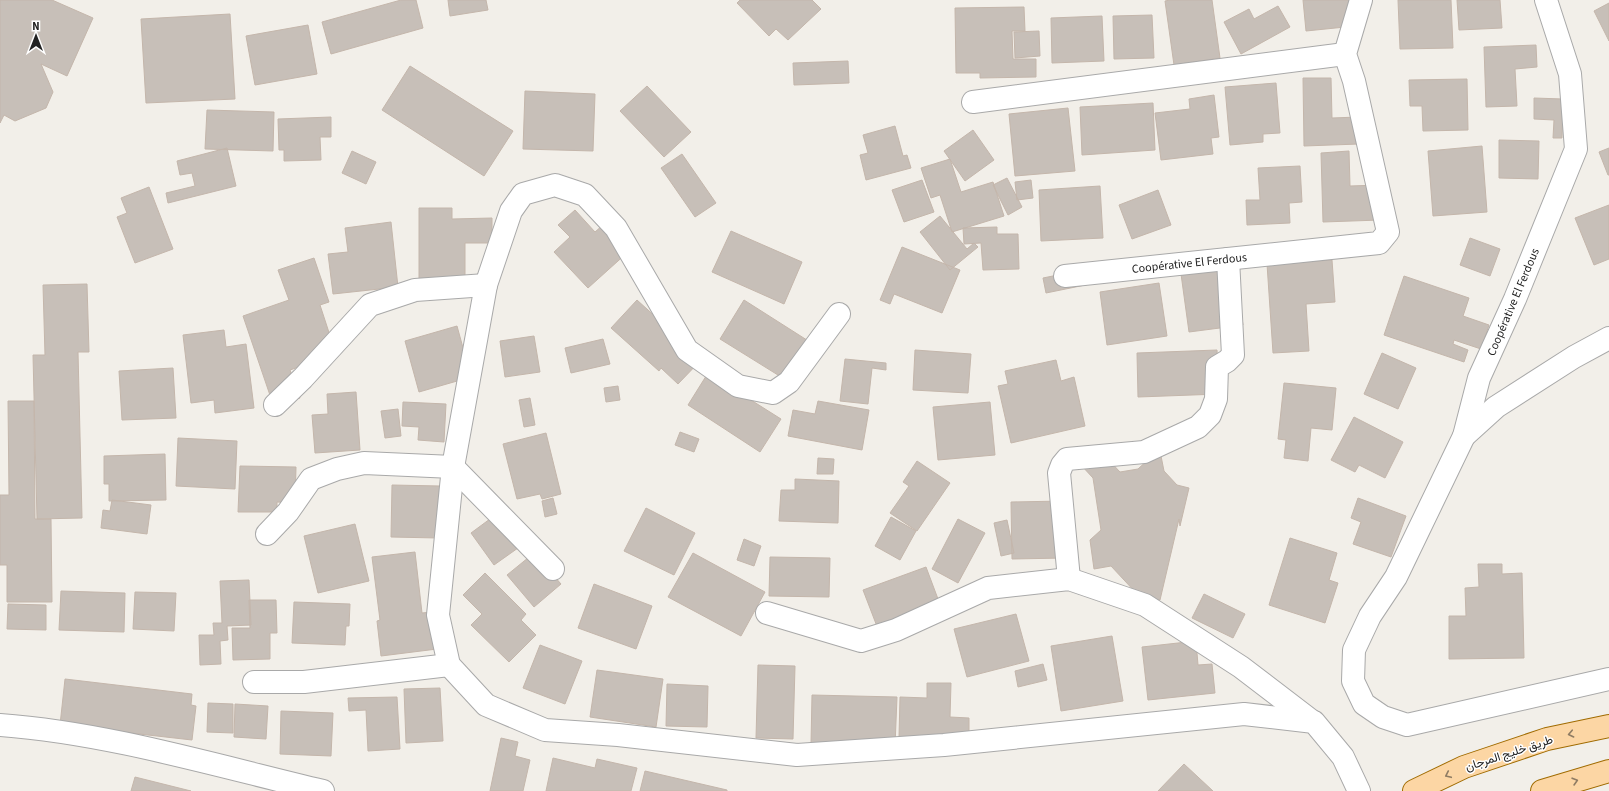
<svg xmlns="http://www.w3.org/2000/svg" width="1609" height="791" font-family="'Source Sans 3',Vazirmatn,sans-serif">
<style>
.building{fill:#c7bfb8;stroke:#c4b6ab}
.lines{fill:none;stroke-linecap:round;stroke-linejoin:round}
.minor-casing{stroke:#a9a9a9;stroke-width:24}
.primary-casing{stroke:#a06b00;stroke-width:24}
.minor{stroke:#fff;stroke-width:22}
.primary{stroke:#fcd6a4;stroke-width:22}
.oneway{stroke:#8f7c63}
.labels{text-anchor:middle;stroke-width:3;stroke-linejoin:round;paint-order:stroke}
.street-label{font-size:12px;fill:#222;stroke:#fff}
</style>
<rect width="100%" height="100%" fill="#f2efe9"/>
<path class="building" d="M0 0H52L93 18 67 76 41 64 53 92 46 108 15 121 4 115 0 123Z
M401 0H416L423 28 331 54 322 22Z
M448 0H486L488 10 450 16Z
M740 0H812L821 9 788 40 776 29 769 36 737 3Z
M1170 0H1212L1220 58 1174 65 1165 1Z
M1303 0H1352L1355 26 1306 31Z
M1398 0H1451L1453 48 1400 49Z
M1457 0H1500L1502 28 1459 30Z
M1609 3V41L1594 11Z
M1278 6 1290 27 1241 54 1224 22 1249 9 1254 19Z
M1024 7 1025 31H1012L1013 59H1036V77L980 78V73H956L955 8Z
M230 14 235 99 146 103 141 19Z
M1152 15 1154 58 1114 59 1113 16Z
M1102 16 1104 61 1052 63 1051 18Z
M308 25 317 74 255 85 246 36Z
M1039 31 1040 56 1015 58 1014 32Z
M1536 45 1537 67 1515 69 1517 106 1486 107 1484 47Z
M848 61 849 83 794 85 793 63Z
M410 66 513 131 484 176 382 110Z
M1303 78H1331L1332 118 1358 117 1359 144 1304 146Z
M1467 79 1468 130 1423 131 1422 106H1410L1409 80Z
M1276 83 1280 133 1263 134V142L1230 145 1225 87Z
M647 86 691 132 664 157 620 111Z
M525 91 595 94 593 151 523 149Z
M1214 95 1219 137 1211 138 1213 154 1161 160 1155 113 1190 109 1189 99Z
M1534 98 1563 99 1562 138H1553L1554 120 1534 119Z
M1153 103 1155 150 1082 155 1080 107Z
M1068 108 1075 171 1015 176 1009 114Z
M207 110 274 112 273 151 205 149Z
M331 117V137H320L321 160 284 161V150H279L278 119Z
M895 126 903 156 907 155 911 168 866 180 860 155 868 153 863 135Z
M973 130 994 160 965 181 944 151Z
M1499 140 1539 141 1538 179 1499 178Z
M1482 146 1487 212 1433 216 1428 151Z
M227 148 236 186 168 203 166 193 195 186 192 173 180 175 177 161Z
M1609 148V175H1608L1599 152Z
M352 151 376 162 366 184 342 173Z
M1349 151 1350 186 1379 185 1380 220 1323 222 1321 153Z
M682 154 716 203 695 217 661 168Z
M950 159 961 192 993 182 1004 216 952 232 940 195 931 198 921 168Z
M1300 166 1302 202 1289 203 1290 223 1247 225 1246 200H1260L1258 168Z
M1007 178 1022 207 1008 215 993 185Z
M922 180 934 212 904 222 892 190Z
M1031 180 1033 198 1017 200 1015 182Z
M1100 186 1103 238 1041 241 1039 190Z
M149 187 173 249 135 263 117 217 127 213 121 198Z
M1158 190 1171 225 1132 239 1119 205Z
M1609 205V259L1594 265 1575 218Z
M419 208H452V219L492 218V243H465V290H419Z
M575 210 595 232 603 225 628 252 588 288 554 252 570 237 558 225Z
M940 216 967 249 974 243 978 247 950 270 920 232Z
M391 222 398 287 333 294 328 254 348 252 345 228Z
M997 227V234H1018L1019 269 983 270 981 243 964 244 963 228Z
M731 231 802 262 784 304 712 272Z
M1470 238 1500 249 1490 276 1460 265Z
M902 247 960 270 942 313 894 294 890 304 880 300Z
M314 258 329 302 320 305 336 354 290 370 300 398 274 407 243 316 289 300 278 270Z
M1332 260 1335 302 1306 304 1309 351 1273 353 1267 264Z
M1234 266 1243 325 1189 332 1181 274Z
M1087 269 1090 284 1046 293 1043 278Z
M1404 276 1469 298 1463 316 1489 325 1481 349 1454 340 1453 344 1468 350 1464 362 1384 335Z
M1159 283 1167 336 1107 345 1100 292Z
M87 284 89 352H78L82 518 37 519 33 355H45L43 285Z
M637 300 702 359 678 384 661 368 659 371 611 328Z
M744 300 810 342 786 380 720 339Z
M457 326 471 377 419 392 405 341Z
M224 330 226 347 246 344 254 408 215 413 214 400 191 403 183 335Z
M534 336 540 372 505 377 500 341Z
M603 339 610 364 571 373 565 348Z
M915 350 971 354 968 393 913 390Z
M1217 350 1219 394 1138 397 1137 353Z
M1382 353 1416 368 1398 409 1364 394Z
M845 359 886 363V370L872 368 868 404 840 401Z
M1056 360 1061 381 1074 377 1085 426 1011 443 998 386 1008 384 1005 371Z
M173 368 176 418 122 420 119 371Z
M708 373 781 419 760 452 688 405Z
M1284 383 1336 388 1332 430 1311 428 1308 461 1284 458 1286 440 1278 439Z
M618 386 620 400 606 402 604 388Z
M356 392 360 450 315 453 312 415 328 414 327 394Z
M530 398 535 425 524 427 519 400Z
M8 401H34L35 519H51L52 602H7V565H0V495H9Z
M818 401 869 410 862 450 788 436 793 410 815 414Z
M403 402 446 404 444 442 418 440 419 427 402 426Z
M990 402 995 455 938 460 933 407Z
M398 409 401 436 385 438 381 411Z
M1354 417 1403 442 1385 478 1359 465 1355 472 1331 460Z
M680 432 699 439 694 452 675 445Z
M546 433 561 494 542 499 540 494 517 499 503 444Z
M178 438 237 441 235 489 176 486Z
M165 454 166 500 109 501V484H104V456Z
M1105 456 1120 472 1138 469 1150 458 1161 456 1164 471 1177 485 1189 488 1180 526 1179 519 1160 600 1138 595 1111 566 1094 569 1090 540 1101 530 1093 478 1081 465Z
M818 458 834 459 833 474H817Z
M917 461 950 483 917 531 890 513 909 486 903 482Z
M240 466 296 467 295 503 277 502V512H238Z
M795 479 839 481 838 523 779 521 781 490H795Z
M392 485 440 486 438 538 391 537Z
M553 498 557 514 545 517 542 501Z
M1358 498 1406 516 1391 557 1353 544 1361 522 1351 518Z
M112 500 151 505 147 534 101 528 103 510 110 511Z
M1064 501 1065 558 1012 559 1011 502Z
M646 508 695 533 674 575 624 551Z
M494 516 518 548 494 565 471 533Z
M891 517 916 531 900 560 875 546Z
M958 519 985 533 958 583 932 569Z
M1007 520 1014 553 1001 556 994 523Z
M355 524 369 581 318 593 304 536Z
M1290 538 1337 553 1329 580 1338 583 1325 623 1269 605Z
M744 539 761 546 754 566 737 560Z
M415 552 422 613 432 612 437 649 381 656 377 621 380 620 372 557Z
M534 553 561 584 534 607 507 575Z
M693 553 765 592 741 636 668 597Z
M770 557 830 558 829 597 769 596Z
M1478 564H1502V574L1522 573 1524 658 1449 659V616H1466L1465 588 1479 587Z
M926 567 941 607 878 629 863 590Z
M485 573 526 614 521 620 536 635 509 662 471 625 482 614 463 595Z
M249 580 251 625 227 626 228 640 220 641 221 664 200 665 199 635H214L213 623H222L220 581Z
M594 584 652 606 636 649 578 628Z
M61 591 125 593 124 632 59 630Z
M135 592 176 593 174 631 133 629Z
M1204 594 1245 614 1233 638 1192 618Z
M249 600H276L277 633H270V659L233 660 232 628H250Z
M294 602 350 604 349 626H346L345 645 292 643Z
M8 604 46 605V630L7 629Z
M1016 614 1029 661 967 677 954 629Z
M1112 636 1123 701 1061 711 1051 646Z
M1196 641 1198 665 1212 664 1215 693 1148 700 1142 647Z
M540 645 582 661 565 704 523 688Z
M1043 664 1047 680 1018 687 1015 671Z
M758 665 795 666 793 739 756 738Z
M597 670 663 679 656 727 590 717Z
M65 679 192 694 191 705 196 706 192 740 60 725Z
M927 683H951L950 717 969 718V738L899 737 900 697 927 698Z
M667 684 708 686 707 727 666 726Z
M440 688 443 741 406 743 404 689Z
M812 695 897 697 895 746 811 744Z
M397 697 400 749 368 751 366 710 349 711 348 698Z
M208 703 233 704V733L207 732Z
M235 704 268 706 266 739 234 737Z
M281 711 333 713 331 756 280 754Z
M501 738 518 742 515 756 530 760 523 791H490Z
M553 758 595 768 597 759 637 768 631 791H546Z
M1184 764 1213 791H1158Z
M645 771 727 790V791H640Z
M135 777 191 791H131Z"/>
<g class="lines">
<defs>
<g id="minor">
<path d="M1546 0 1570 74 1576 149 1515 299 1479 378 1464 436 1396 577 1370 616 1354 650 1353 681 1364 704 1383 717 1407 725 1609 679"/>
<path d="M973 102 1345 54"/>
<path id="s1" d="M1065 276 1379 243 1388 232 1354 81 1345 54 1361 0"/>
<path d="M839 314 789 382 773 393 738 386 687 350 616 228 585 195 555 185 523 194 511 211 486 285 453 467 438 615 449 665 486 705 545 730 618 735 797 755 944 745 1244 714 1314 722 1343 757 1359 791"/>
<path d="M275 405 303 378 370 305 415 290 486 285"/>
<path d="M1464 436 1496 407 1574 357 1609 338"/>
<path d="M267 534 288 512 311 479 337 469 364 463 453 467 553 569"/>
<path d="M1069 579 1059 473 1062 465 1067 459 1144 452 1198 427 1210 415 1216 399 1217 367 1227 361 1233 355 1228 259"/>
<path d="M767 613 861 641 896 630 988 588 1069 579 1145 605 1241 667 1313 722"/>
<path d="M254 682H304L449 665"/>
<path d="M0 725C108 733 217 766 323 791"/>
</g>
<path id="primary" d="M1414 791 1464 767 1547 739 1609 726
M1542 791 1609 771"/>
</defs>
<use href="#minor" class="minor-casing"/>
<use href="#primary" class="primary-casing"/>
<use href="#minor" class="minor"/>
<use href="#primary" class="primary"/>
</g>
<defs><path id="oneway-chevron" d="M-2-3.5L2.5 0L-2 3.5" fill="none" stroke-width="1.6" stroke-linecap="round" stroke-linejoin="round"/></defs>
<g class="oneway">
<use href="#oneway-chevron" transform="translate(1571 734) rotate(168)"/>
<use href="#oneway-chevron" transform="translate(1448 775) rotate(155)"/>
<use href="#oneway-chevron" transform="translate(1575 781) rotate(-16)"/>
</g>
<g class="labels">
<g class="street-label">
<text dy="4" stroke="none"><textPath href="#s1" startOffset="125">Coopérative El Ferdous</textPath></text>
<text transform="translate(1513 302) rotate(-67)" y="4">Coopérative El Ferdous</text>
<text transform="translate(1509 753) rotate(-18)" y="4">طريق خليج المرجان</text>
</g>
</g>
<g transform="translate(36 36)" stroke="#ffffff" stroke-width="3" paint-order="stroke">
<path d="M0-3L7 15L0 10L-7 15Z" fill="#222222"/>
<text y="-6" font-size="11" font-weight="bold" text-anchor="middle" fill="#222222">N</text>
</g>
</svg>
